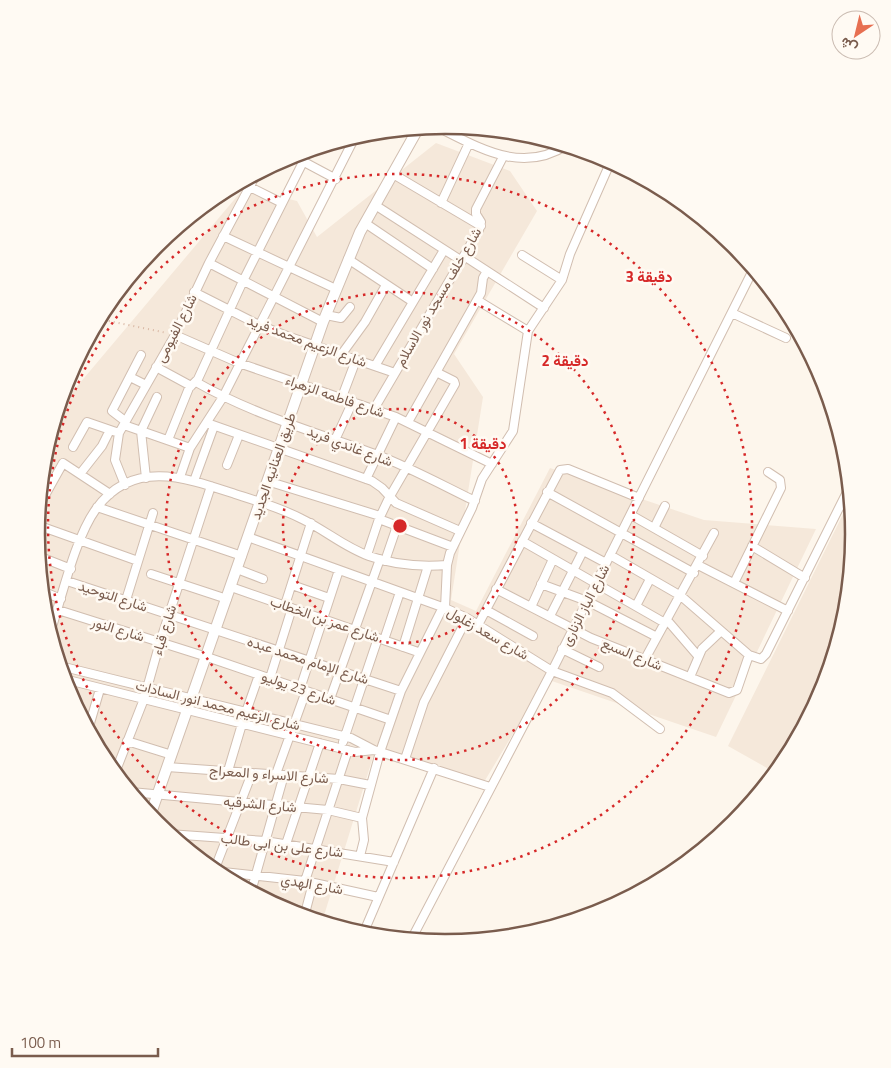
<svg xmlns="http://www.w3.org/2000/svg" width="891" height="1068" font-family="'Titillium Web',Vazirmatn,sans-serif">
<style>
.residential{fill:#f5e8da}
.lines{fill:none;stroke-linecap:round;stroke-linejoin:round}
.minor-casing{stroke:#d1beb0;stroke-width:10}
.tertiary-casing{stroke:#d1beb0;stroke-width:12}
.path{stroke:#d9b8a5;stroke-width:2;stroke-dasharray:1 4;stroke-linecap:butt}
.minor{stroke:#fff;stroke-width:8}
.tertiary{stroke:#fff;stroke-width:10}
.ring{fill:none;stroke:#d62828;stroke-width:2.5;stroke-dasharray:2.5 5}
.labels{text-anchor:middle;stroke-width:5;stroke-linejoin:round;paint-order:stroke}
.street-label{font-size:14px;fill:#7a5c4d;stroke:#fffaf3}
.rim{fill:none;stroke:#7a5c4d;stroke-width:2.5}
.centre{fill:#d62828;stroke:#fffaf3;stroke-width:2.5}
.ring-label{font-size:15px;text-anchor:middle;font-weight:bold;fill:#d62828;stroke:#fffaf3;stroke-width:5;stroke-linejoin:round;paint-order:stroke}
</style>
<rect width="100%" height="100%" fill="#fdf6ec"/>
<path class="residential" d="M436 143 510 171 537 211 454 354 483 397 451 600 476 611 550 468 704 520 816 529 716 737 546 679 484 782 373 757 322 922 289 912 218 874 156 823 105 761 67 690 44 614 36 534 44 454 58 409 244 188 297 201 317 237Z
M851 498 855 534 847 614 823 691 786 762 776 773 728 746Z"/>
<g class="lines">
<defs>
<path id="minor" d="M435 126C478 147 521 175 567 145
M291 155 336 179
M393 174 481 226
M240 182 282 203
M441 203 469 143
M375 205 462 261
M365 223 433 269
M223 236 336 289
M522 255 562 280
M464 256 544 308
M348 259 413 302
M209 263 323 322
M194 292 259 325 287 336 395 373
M477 300 528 331
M732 313 786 338
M326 315 341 318 350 307
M175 335 239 363 396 417 492 464
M341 355 365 322 386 285
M375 366 444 250
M156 367 191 386
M130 377 146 385
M196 382C252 414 315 432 375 454 409 467 442 485 475 501
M342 397 356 360
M374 409 479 230 481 222 476 214V209L503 157
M125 421 112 411 141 355
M408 422 481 293 483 278 487 271
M207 423 372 481 382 488 396 503 460 531
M124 425 190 448
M168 440 189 388 198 379 243 281 303 162
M335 440 353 401
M73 447 87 422 119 433
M227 465 239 435
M80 474 102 446 110 430
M180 477 190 448 223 397 356 135
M146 478 141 431 157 397
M366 479 396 417
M194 481 214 426
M267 481 380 516
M125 485 115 460 119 433 175 335 209 263 257 173
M547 492 694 573
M39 506 63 463 110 494
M97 507 242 556
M631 515 703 556
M379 519 453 547
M531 523 606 563
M37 525 138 561
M654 528 665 506
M248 537 445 608 467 618 552 671 612 693 660 729
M522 541 665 623
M752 546 805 578
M367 555 379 519 389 498 455 384 454 381 436 372
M610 555 681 596 749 655 761 659 766 654 850 486
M38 556 71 569
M385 561 397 526
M698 565 788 611
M237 569 263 579
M151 574 227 599
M67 581 401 691
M734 583 781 488 780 480 768 472
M541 584 587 601 657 637
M292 585 329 598
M231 587 418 652
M496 589 591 638 729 693 737 690 749 655
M42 591 61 599
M126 600 153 513
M285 605 311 523
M636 606 650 579
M531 607 553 559
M445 608 447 565 450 553 472 508 482 479 513 431 528 331 562 280 570 254 611 161
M58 610 207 657 391 720
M486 610 533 636
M550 616 583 551
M667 620 698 656
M478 625 560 470 568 469 639 498
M50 633C62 597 75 538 96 509 133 458 187 478 235 494 257 501 281 508 302 519 325 530 344 547 369 556 394 565 420 567 447 565
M384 640 400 592
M403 647 428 566
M562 649 599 667
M645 659 714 533
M60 666 351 738 374 750 490 787
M690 677 702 649 721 631
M270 678 292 608
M64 679 355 752 374 750
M300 689 339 570
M330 699 380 559
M246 712 259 675
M88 730 100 689
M127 741 172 755
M343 742 378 638
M405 759 424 702 467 618
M167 767 339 779 370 785
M228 771 242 724
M115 773 144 699 160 642 211 486
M276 774 306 691
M131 792 328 810 362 818
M169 834 265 841 394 862
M286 844 320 743
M360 856 364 840 362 818 380 752 401 691 443 607
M214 871 305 881 378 897
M214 871 252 773
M305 881 348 750
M251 892 284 775
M304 917 313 883
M363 934 434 768
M411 940 552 671 754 268"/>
<path id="tertiary" d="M150 816 323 322 360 232 419 127"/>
</defs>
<use href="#minor" class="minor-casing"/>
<use href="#tertiary" class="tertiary-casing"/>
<path class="path" d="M99 319 167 333
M64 390 72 379 75 363"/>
<use href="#minor" class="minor"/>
<use href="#tertiary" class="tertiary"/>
</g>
<g class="ring">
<circle cx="400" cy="526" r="117"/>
<circle cx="400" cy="526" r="234"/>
<circle cx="400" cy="526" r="352"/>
</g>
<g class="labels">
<g class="street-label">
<text transform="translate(438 297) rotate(-60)" y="5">شارع خلف مسجد نور الاسلام</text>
<text transform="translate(176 328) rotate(-63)" y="5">شارع الفيومى</text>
<text transform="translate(307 341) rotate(20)" y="5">شارع الزعيم محمد فريد</text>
<text transform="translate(335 396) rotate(19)" y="5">شارع فاطمه الزهراء</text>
<text transform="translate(350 446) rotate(21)" y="5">شارع غاندي فريد</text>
<text transform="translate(273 466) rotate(-71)" y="5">طريق العنانيه الجديد</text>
<text transform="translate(113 596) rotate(18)" y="5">شارع التوحيد</text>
<text transform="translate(585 605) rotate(-63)" y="5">شارع الباز الزنارى</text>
<text transform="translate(325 619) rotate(19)" y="5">شارع عمر بن الخطاب</text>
<text transform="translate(118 629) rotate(17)" y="5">شارع النور</text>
<text transform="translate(164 630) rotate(-73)" y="5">شارع قباء</text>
<text transform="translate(488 633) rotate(30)" y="5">شارع سعد زغلول</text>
<text transform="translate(632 654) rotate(22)" y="5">شارع السبع</text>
<text transform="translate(308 660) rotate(18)" y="5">شارع الإمام محمد عبده</text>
<text transform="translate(299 688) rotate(19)" y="5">شارع 23 يوليو</text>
<text transform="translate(218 705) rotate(14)" y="5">شارع الزعيم محمد انور السادات</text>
<text transform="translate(269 774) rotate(4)" y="5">شارع الاسراء و المعراج</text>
<text transform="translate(260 804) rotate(5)" y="5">شارع الشرقيه</text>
<text transform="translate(282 845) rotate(7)" y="5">شارع على بن ابى طالب</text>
<text transform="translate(312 884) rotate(10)" y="5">شارع الهدي</text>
</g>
</g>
<path d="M0 0H891V1068H0ZM45 534a400 400 0 1 1 800 0a400 400 0 1 1-800 0Z" fill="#fffaf3" fill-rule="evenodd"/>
<path class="rim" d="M45 534a400 400 0 1 1 800 0a400 400 0 1 1-800 0Z"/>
<circle cx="400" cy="526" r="8" class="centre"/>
<g class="ring-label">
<text x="649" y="282">3 دقيقة</text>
<text x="565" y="366">2 دقيقة</text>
<text x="483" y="449">1 دقيقة</text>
</g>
<g transform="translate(856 35) rotate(215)"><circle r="24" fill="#fffaf3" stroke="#cabbb1"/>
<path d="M0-4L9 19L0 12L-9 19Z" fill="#e76f51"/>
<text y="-8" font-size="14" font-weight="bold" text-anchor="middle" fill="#7a5c4d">ش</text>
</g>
<path d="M12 1048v8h146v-8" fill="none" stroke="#7a5c4d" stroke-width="2.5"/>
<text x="20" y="1048" font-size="15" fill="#7a5c4d" stroke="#fffaf3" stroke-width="4" paint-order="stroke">100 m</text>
</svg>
